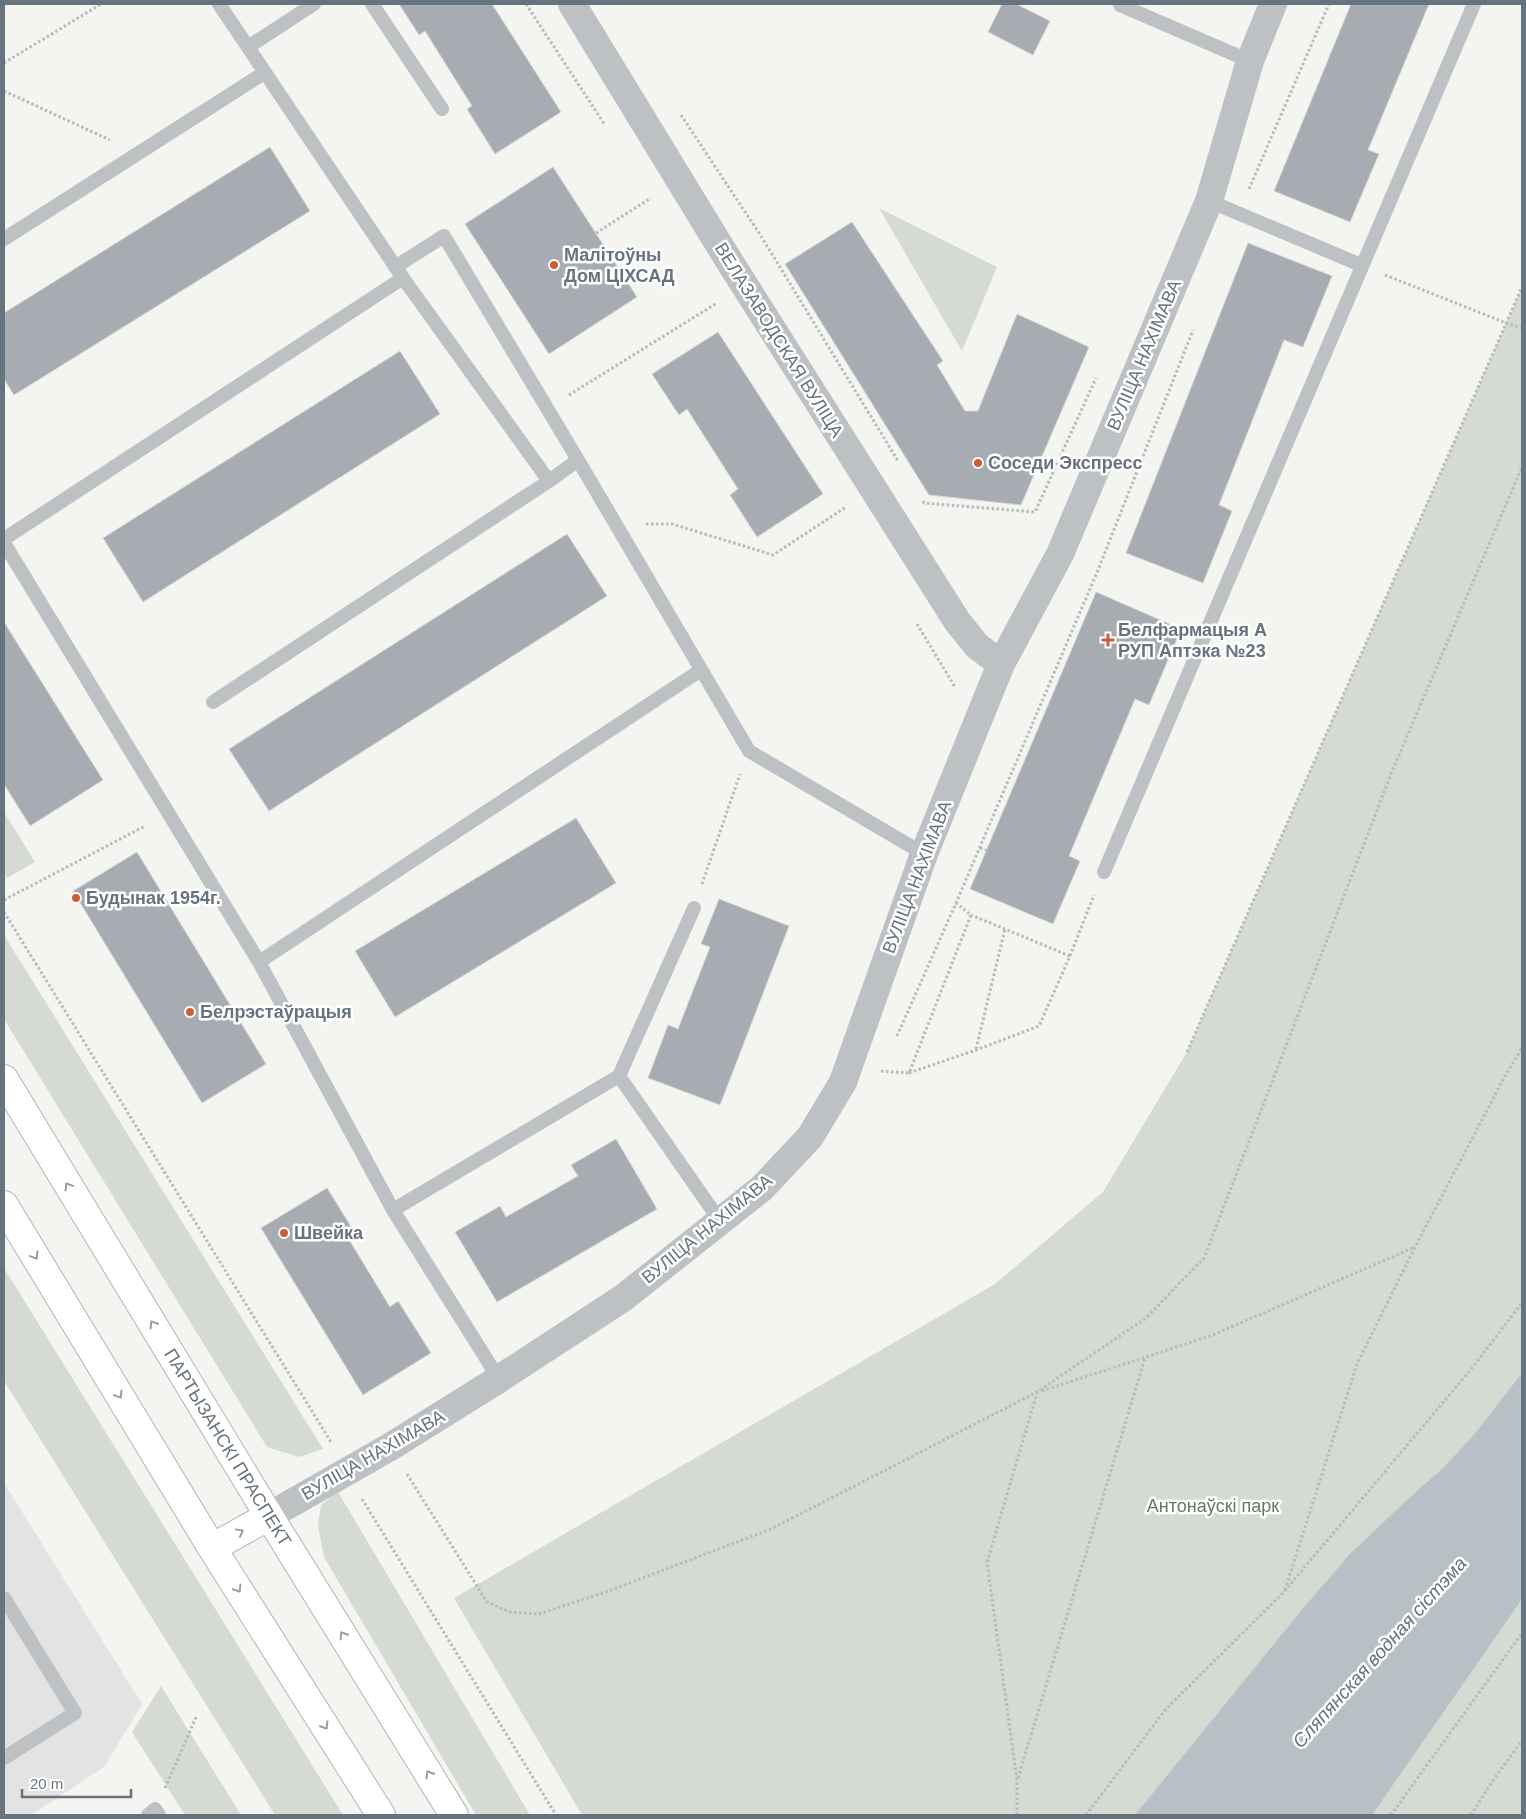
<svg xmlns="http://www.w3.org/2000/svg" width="1526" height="1819" font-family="Arial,sans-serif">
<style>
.built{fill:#e2e3e2}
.green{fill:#d5dad3}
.water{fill:#b7c0c4}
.building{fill:#a6acb1;stroke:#d5d6d4}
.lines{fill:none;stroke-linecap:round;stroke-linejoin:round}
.primary-casing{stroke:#b2b5b8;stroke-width:30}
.path{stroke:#b8babc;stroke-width:3;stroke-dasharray:2.5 2.5;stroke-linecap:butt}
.lane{stroke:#bec1c4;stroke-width:14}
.street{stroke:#bec1c4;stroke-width:28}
.primary{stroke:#fff;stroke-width:28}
.oneway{stroke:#959da5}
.poi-dot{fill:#cb5f3a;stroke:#fff;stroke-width:2}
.labels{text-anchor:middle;stroke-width:5;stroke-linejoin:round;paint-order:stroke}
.poi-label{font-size:18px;font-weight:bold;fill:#67737e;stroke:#fff;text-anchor:start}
.street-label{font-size:18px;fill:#67737e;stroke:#fff}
.park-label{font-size:18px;fill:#687665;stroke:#fff}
.water-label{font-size:19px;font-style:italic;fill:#63747b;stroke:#fff}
</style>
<rect width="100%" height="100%" fill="#f4f4f1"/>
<path class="built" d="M4 1483 142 1704 104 1767 31 1815H4Z"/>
<path class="green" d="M879 208 997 267 962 351Z
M1522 287V1815H582L454 1598 995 1284 1103 1192 1187 1052Z
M4 812 35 862 7 878 4 872Z
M4 935 323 1449 299 1457 267 1447 4 1019Z
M4 1268 343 1815H275L4 1381Z
M338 1492 530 1815H476L324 1557 318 1525 321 1505Z
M161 1686 241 1815H185L132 1732Z"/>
<path class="water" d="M1522 1373V1599L1372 1815H1135L1300 1612 1349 1555 1408 1499 1443 1468 1473 1436Z"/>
<path class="building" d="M399 4H492L561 112 495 154 467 109 472 106 425 31 419 35Z
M1002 4H1016L1050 21 1033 55 988 32Z
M1351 4H1429L1368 150 1379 154 1350 222 1274 191Z
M270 147 310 211 14 395 4 379V313Z
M553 167 637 297 549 354 465 224Z
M852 222 943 361 937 365 965 411H978L1017 314 1089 347 1021 505 929 495 785 264Z
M1248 243 1332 276 1303 347 1284 340 1219 505 1232 511 1203 583 1126 553Z
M718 332 823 494 757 537 730 495 738 489 687 409 679 415 652 374Z
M400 351 440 414 143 602 103 538Z
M567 534 607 596 269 811 229 749Z
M1096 592 1181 629 1149 705 1135 699 1069 856 1080 861 1053 924 970 889Z
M4 622 103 780 30 826 4 784Z
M576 818 616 883 395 1017 355 951Z
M137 852 266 1064 202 1103 73 891Z
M719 899 789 926 720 1105 648 1078 668 1025 678 1029 710 947 701 944Z
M616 1139 657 1209 497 1302 455 1232 500 1206 506 1217 578 1176 571 1165Z
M327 1188 355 1233 348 1238 390 1307 398 1301 431 1353 363 1395 261 1228Z"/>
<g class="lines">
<defs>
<g id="primary">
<path id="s1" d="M4 1079 269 1516 454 1815"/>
<path d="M4 1205 212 1548 381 1815"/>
<path d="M212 1548 269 1516"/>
</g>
</defs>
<use href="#primary" class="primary-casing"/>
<path class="path" d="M526 4 605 125
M4 63 101 4
M4 91 110 140
M681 115 761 236 898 461
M1249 189 1329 4
M596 233 651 198
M1385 275 1506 323 1522 328
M569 395 717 303
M923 501 924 503 1035 512 1096 378
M646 524H672L773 555 846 507
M917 624 955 687
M980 848 986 850
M702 884 740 774
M4 900 145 826
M4 912 331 1442
M1070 956 1094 895
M897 1036 956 903 1098 570 1193 330
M976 1049 1005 929
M1187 1052 1522 287
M881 1071 909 1073 971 915 956 903
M909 1073 976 1050 1039 1026 1070 956 971 915
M1042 1391 1213 1335 1415 1247
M407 1474 487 1602 510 1612 539 1614 606 1592 771 1529 1037 1392 1146 1318 1204 1258 1391 774 1522 467
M362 1499 556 1815
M1285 1590 1357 1364 1415 1247 1505 1076 1522 1048
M1018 1778 1145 1358
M165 1788 197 1715
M1017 1815V1781L987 1562 1037 1393
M1086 1815 1166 1709 1283 1593 1472 1368 1522 1303
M1391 1815 1522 1633
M1471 1815 1496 1776 1522 1741"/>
<path class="lane" d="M219 4 403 278 549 481
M372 4 442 109
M1120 5 1250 61
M248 47 314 4
M1209 201 1361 265
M4 239 264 73
M395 267 444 236 578 460
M4 539 403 278
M4 543 259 962 701 670
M213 702 549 481 578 460 749 751 924 854
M1104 872C1228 583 1349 292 1474 4
M259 962 393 1210 499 1379
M619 1076 720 1221
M393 1210 619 1076 694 908
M4 1598 75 1713 4 1758
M148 1815 155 1809 159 1815"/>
<path class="street" d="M572 4 726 256 957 621 977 646 1001 664
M269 1516 390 1447 499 1379 623 1298 762 1188 810 1137 843 1082 924 854 1001 664 1060 554 1209 201 1250 61 1273 4"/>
<use href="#primary" class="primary"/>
</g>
<defs><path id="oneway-chevron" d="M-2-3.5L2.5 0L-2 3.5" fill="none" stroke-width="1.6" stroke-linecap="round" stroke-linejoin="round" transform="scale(1.25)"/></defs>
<g class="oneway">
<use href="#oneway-chevron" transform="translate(68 1186) rotate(-121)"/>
<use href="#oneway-chevron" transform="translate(35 1256) rotate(59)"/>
<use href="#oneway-chevron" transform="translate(153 1324) rotate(-121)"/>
<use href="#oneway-chevron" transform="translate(119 1395) rotate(59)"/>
<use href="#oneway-chevron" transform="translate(240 1532) rotate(-29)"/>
<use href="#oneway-chevron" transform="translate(238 1589) rotate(58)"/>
<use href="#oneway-chevron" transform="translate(343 1635) rotate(-122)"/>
<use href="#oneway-chevron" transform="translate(325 1726) rotate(58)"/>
<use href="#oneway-chevron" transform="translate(429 1774) rotate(-122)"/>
</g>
<g class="poi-dot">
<circle cx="554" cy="265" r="5"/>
<circle cx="978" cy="463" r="5"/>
<path d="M1105.5 632.5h5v5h5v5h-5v5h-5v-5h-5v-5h5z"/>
<circle cx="76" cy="898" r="5"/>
<circle cx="190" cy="1012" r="5"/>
<circle cx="284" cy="1233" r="5"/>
</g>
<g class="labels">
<g class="poi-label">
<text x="564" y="261">Малітоўны<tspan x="564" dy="21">Дом ЦІХСАД</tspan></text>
<text x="988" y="469">Соседи Экспресс</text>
<text x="1118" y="636">Белфармацыя А<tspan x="1118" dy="21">РУП Аптэка №23</tspan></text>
<text x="86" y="904">Будынак 1954г.</text>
<text x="200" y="1018">Белрэстаўрацыя</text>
<text x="294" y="1239">Швейка</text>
</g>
<g class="street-label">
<text transform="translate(779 340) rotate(58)" y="6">ВЕЛАЗАВОДСКАЯ ВУЛІЦА</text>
<text transform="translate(1144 355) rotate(-67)" y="6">ВУЛІЦА НАХІМАВА</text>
<text transform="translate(917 877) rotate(-69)" y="6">ВУЛІЦА НАХІМАВА</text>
<text transform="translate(707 1229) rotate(-39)" y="6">ВУЛІЦА НАХІМАВА</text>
<text dy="6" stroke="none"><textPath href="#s1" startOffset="431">ПАРТЫЗАНСКІ ПРАСПЕКТ</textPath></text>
<text transform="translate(373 1455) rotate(-30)" y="6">ВУЛІЦА НАХІМАВА</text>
</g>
<g class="park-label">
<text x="1213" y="1512">Антонаўскі парк</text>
</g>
<g class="water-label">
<text transform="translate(1379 1652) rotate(-48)" y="7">Сляпянская водная сістэма</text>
</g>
</g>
<rect width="1526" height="1819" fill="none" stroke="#67737e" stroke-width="10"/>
<path d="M22 1789v8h109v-8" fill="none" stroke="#67737e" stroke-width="2.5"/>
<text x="30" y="1789" font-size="15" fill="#67737e" stroke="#ffffff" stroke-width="4" paint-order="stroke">20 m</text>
</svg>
